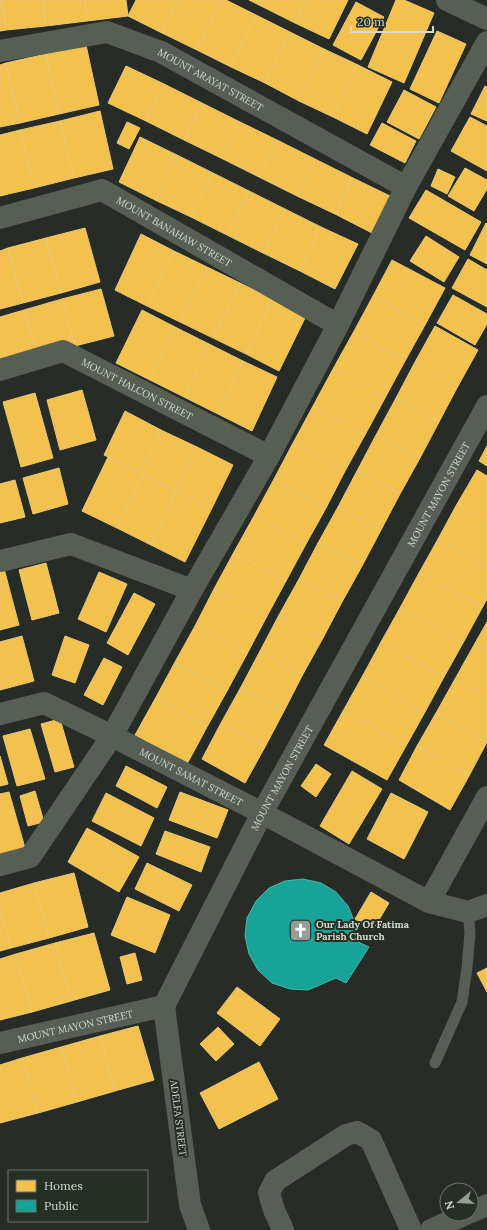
<svg xmlns="http://www.w3.org/2000/svg" width="487" height="1230" font-family="Lora,serif">
<style>
.homes{fill:#f2c14e;stroke:#e9c876}
.public{fill:#17a398;stroke:#50b4aa}
.lines{fill:none;stroke-linecap:round;stroke-linejoin:round}
.service{stroke:#575f55;stroke-width:11}
.minor{stroke:#575f55;stroke-width:22}
.tertiary{stroke:#575f55;stroke-width:22}
.labels{text-anchor:middle;stroke-width:4;stroke-linejoin:round;paint-order:stroke}
.street-label{font-size:10px;fill:#d4dad3;stroke:#262f24}
.poi-label{font-size:10px;font-weight:bold;fill:#d4dad3;stroke:#262f24;text-anchor:start}
</style>
<rect width="100%" height="100%" fill="#272c27"/>
<path class="homes" d="M0 0H2L6 30 0 31Z
M2 0H43L46 26 6 30Z
M43 0H85L87 21 46 26Z
M85 0H126L128 16 87 21Z
M136 0H178L162 33 128 16Z
M178 0H221L197 50 162 33Z
M221 0H226L256 15 231 67 197 50Z
M249 0H264L261 6Z
M264 0H306L295 23 261 6Z
M306 0H348L329 39 295 23Z
M396 0H404L434 13 404 83 368 67Z
M356 2 384 17 361 60 333 45Z
M256 15 290 32 265 83 231 67Z
M437 31 466 44 439 103 410 89Z
M290 32 324 49 299 101 265 83Z
M86 45 99 105 59 114 46 54Z
M324 49 358 65 333 117 299 101Z
M46 54 59 114 20 123 6 63Z
M6 63 20 123 0 127V65Z
M358 65 392 82 367 134 333 117Z
M126 66 164 84 146 121 108 103Z
M164 84 202 103 184 140 146 121Z
M485 86 487 87V121L471 114Z
M404 90 436 107 419 139 387 122Z
M202 103 240 122 221 158 184 140Z
M100 111 113 169 74 178 60 121Z
M470 117 487 126V171L451 151Z
M60 121 74 178 34 188 20 130Z
M127 122 140 128 129 149 117 143Z
M240 122 277 140 259 177 221 158Z
M382 123 416 141 405 163 370 145Z
M20 130 34 188 0 196V135Z
M140 137 177 155 155 200 119 182Z
M277 140 315 159 297 196 259 177Z
M177 155 213 173 191 217 155 200Z
M315 159 353 178 335 214 297 196Z
M465 168 487 180V189L474 211 448 196Z
M438 169 455 177 447 194 431 186Z
M213 173 249 191 227 235 191 217Z
M353 178 390 196 372 233 335 214Z
M426 190 481 222 465 250 409 218Z
M249 191 285 209 263 253 227 235Z
M285 209 321 227 300 271 263 253Z
M486 223 487 224V264L470 255Z
M321 227 358 244 335 289 300 271Z
M85 228 100 282 61 293 46 238Z
M141 234 174 251 147 306 115 290Z
M426 236 459 257 444 282 410 261Z
M46 238 61 293 23 303 8 248Z
M8 248 23 303 0 309V251Z
M174 251 207 267 180 322 147 306Z
M468 259 487 270V307L452 288Z
M392 260 445 288 425 325 373 296Z
M207 267 240 283 213 338 180 322Z
M240 283 273 299 246 354 213 338Z
M101 289 114 336 75 346 62 299Z
M453 295 487 314V324L475 345 437 323Z
M373 296 425 325 405 361 353 333Z
M62 299 75 346 37 357 24 310Z
M273 299 306 316 279 371 246 354Z
M24 310 37 357 0 367V317Z
M142 310 175 327 150 380 116 363Z
M435 326 478 350 458 386 415 362Z
M175 327 209 344 184 397 150 380Z
M353 333 405 361 385 398 333 369Z
M209 344 243 361 218 414 184 397Z
M243 361 277 377 252 431 218 414Z
M415 362 458 386 439 422 396 398Z
M333 369 385 398 365 435 313 406Z
M82 390 96 440 60 450 47 400Z
M35 393 53 458 21 467 3 402Z
M396 398 439 422 420 458 376 435Z
M313 406 365 435 345 471 293 443Z
M125 411 161 430 140 473 104 455Z
M161 430 197 447 176 491 140 473Z
M376 435 420 458 400 494 357 471Z
M293 443 345 471 326 508 274 479Z
M487 446V466L479 461Z
M197 447 233 465 212 508 176 491Z
M108 457 143 474 117 528 82 511Z
M59 468 68 504 33 514 23 478Z
M477 470 487 476V521L457 504Z
M357 471 400 494 381 530 338 507Z
M143 474 177 491 151 545 117 528Z
M274 479 326 508 306 544 254 516Z
M15 480 25 517 0 523V484Z
M177 491 212 508 185 562 151 545Z
M457 504 487 521V566L438 539Z
M338 507 381 530 362 566 318 543Z
M254 516 306 544 286 581 234 552Z
M438 539 487 566V599L482 608 419 573Z
M318 543 362 566 342 602 299 579Z
M234 552 286 581 266 618 214 589Z
M2 561 19 625 0 630V562Z
M46 563 59 613 32 620 19 570Z
M99 572 127 584 106 632 78 619Z
M419 573 482 608 463 643 400 608Z
M299 579 342 602 323 638 279 615Z
M214 589 266 618 247 654 195 626Z
M134 593 155 604 128 655 107 643Z
M400 608 463 643 444 677 381 642Z
M279 615 323 638 303 674 260 651Z
M487 622V653L474 645Z
M195 626 247 654 227 691 175 662Z
M22 636 34 681 0 690V642Z
M65 636 89 645 75 683 52 675Z
M381 642 444 677 425 712 362 677Z
M474 645 487 653V697L455 679Z
M260 651 303 674 284 711 241 687Z
M104 658 122 667 103 705 84 695Z
M175 662 227 691 207 727 155 699Z
M362 677 425 712 406 746 343 711Z
M455 679 487 697V742L436 713Z
M241 687 284 711 265 747 221 723Z
M155 699 207 727 187 764 135 735Z
M343 711 406 746 387 780 324 745Z
M436 713 487 742 469 776 417 746Z
M60 719 74 767 55 772 41 724Z
M221 723 265 747 245 783 202 759Z
M30 729 45 779 17 786 3 736Z
M417 746 469 776 450 810 399 780Z
M0 756 8 784 0 786Z
M316 764 331 774 316 797 301 786Z
M126 766 167 787 157 808 116 786Z
M352 771 382 789 349 844 320 826Z
M35 791 44 822 28 826 20 796Z
M9 792 25 848 0 855V794Z
M180 792 228 810 217 838 169 820Z
M106 793 154 818 141 846 92 821Z
M391 793 428 812 404 859 367 839Z
M87 828 139 857 119 892 68 862Z
M165 831 210 847 201 872 156 854Z
M147 863 192 885 179 911 135 889Z
M74 873 88 927 49 938 34 883Z
M34 883 49 938 11 948 0 909V893Z
M371 892 389 903 373 930 355 919Z
M127 897 170 915 155 953 111 935Z
M0 909 11 948 0 951Z
M94 933 110 990 71 1001 55 943Z
M55 943 71 1001 32 1012 16 954Z
M135 953 142 980 127 984 120 957Z
M16 954 32 1012 0 1020V959Z
M487 968V992L477 973Z
M237 987 280 1019 260 1046 217 1013Z
M138 1026 154 1080 115 1091 100 1036Z
M218 1027 234 1044 216 1061 200 1044Z
M100 1036 115 1091 77 1102 61 1047Z
M61 1047 77 1102 38 1113 22 1058Z
M22 1058 38 1113 0 1123V1065Z
M259 1062 278 1099 219 1129 200 1093Z"/>
<path class="public" d="M303 879 321 883 336 892 348 906 355 923 356 941 369 947 346 983 336 978 308 990 290 989 272 983 258 970 249 954 245 936 247 918 256 901 269 888 285 881Z"/>
<g class="lines">
<path class="service" d="M435 1063 462 1002 467 968 470 933 468 912"/>
<g class="minor">
<path d="M447 0 487 19"/>
<path id="s1" d="M0 51 107 32 161 52 406 187"/>
<path id="s2" d="M0 218 102 190 338 325"/>
<path id="s3" d="M0 370 63 351 269 456"/>
<path d="M0 561 71 544 192 590"/>
<path id="s4" d="M0 714 44 703 112 736 262 813 429 902 468 912 487 905"/>
<path d="M0 865 30 857 112 736 192 590 269 456 338 325 406 187 487 42"/>
<path d="M429 902 487 797"/>
<path id="s5" d="M0 1043 164 1006"/>
<path d="M471 1212 487 1205"/>
<path d="M283 1230 274 1210 269 1193 275 1181 346 1135 357 1132 371 1140 411 1230"/>
<path d="M431 1230 466 1214"/>
</g>
<path class="tertiary" id="s6" d="M199 1230 190 1205 164 1006 262 813 487 406"/>
</g>
<defs>
<symbol id="church-square" viewBox="-11 -11 22 22"><rect x="-9" y="-9" width="18" height="18" rx="4" fill="#979d97" stroke="#262f24"/><path d="M-1.2-6h2.4v3.5h3.3v2.4h-3.3V6h-2.4V-.1h-3.3v-2.4h3.3Z" fill="#fff"/></symbol>
</defs>
<g fill-rule="evenodd">
<use href="#church-square" x="288" y="918" width="25" height="25"/>
</g>
<g class="labels">
<g class="street-label">
<text dy="4" stroke="none"><textPath href="#s1" startOffset="223">MOUNT ARAYAT STREET</textPath></text>
<text dy="4" stroke="none"><textPath href="#s2" startOffset="189">MOUNT BANAHAW STREET</textPath></text>
<text dy="4" stroke="none"><textPath href="#s3" startOffset="149">MOUNT HALCON STREET</textPath></text>
<text dy="4" stroke="none"><textPath href="#s6" startOffset="808">MOUNT MAYON STREET</textPath></text>
<text dy="4" stroke="none"><textPath href="#s4" startOffset="210">MOUNT SAMAT STREET</textPath></text>
<text dy="4" stroke="none"><textPath href="#s6" startOffset="484">MOUNT MAYON STREET</textPath></text>
<text dy="4" stroke="none"><textPath href="#s5" startOffset="77">MOUNT MAYON STREET</textPath></text>
<text transform="translate(179 1118) rotate(83)" y="4">ADELFA STREET</text>
</g>
<g class="poi-label">
<text x="316" y="928">Our Lady Of Fatima<tspan x="316" dy="12">Parish Church</tspan></text>
</g>
</g>
<rect x="8" y="1170" width="140" height="52" fill="#262f24" stroke="#6c736a"/>
<rect x="16" y="1180" width="20" height="12" fill="#f2c14e" stroke="#6c736a"/>
<text x="44" y="1190" font-size="12" fill="#d4dad3">Homes</text>
<rect x="16" y="1200" width="20" height="12" fill="#17a398" stroke="#6c736a"/>
<text x="44" y="1210" font-size="12" fill="#d4dad3">Public</text>
<g transform="translate(459 1202) rotate(252)"><circle r="19" fill="#262f24" stroke="#6c736a"/>
<path d="M0-3L7 15L0 10L-7 15Z" fill="#979d97"/>
<text y="-6" font-size="11" font-weight="bold" text-anchor="middle" fill="#d4dad3">N</text>
</g>
<path d="M351 26v6h82v-6" fill="none" stroke="#d4dad3" stroke-width="2"/>
<text x="357" y="26" font-size="12" fill="#d4dad3" stroke="#262f24" stroke-width="3" paint-order="stroke">20 m</text>
</svg>
